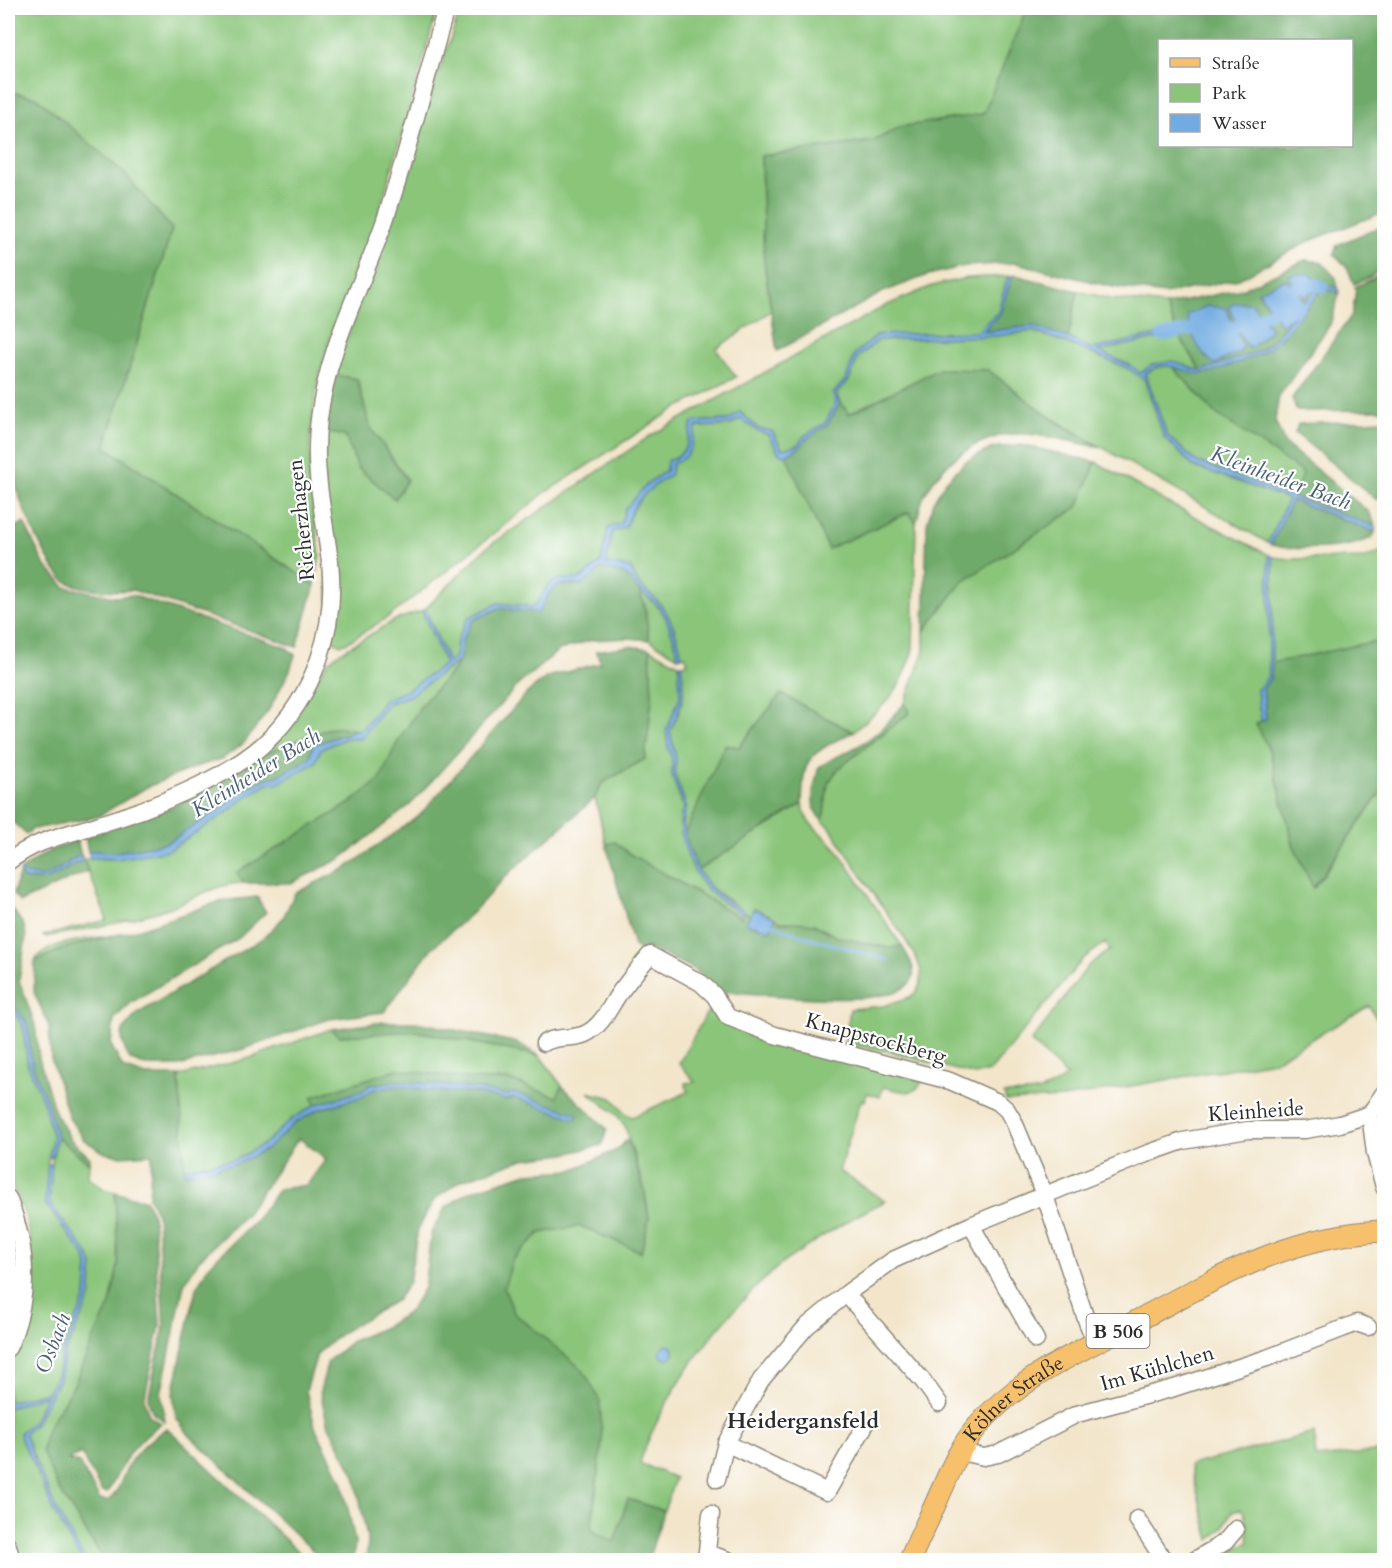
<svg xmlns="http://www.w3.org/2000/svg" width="1392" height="1568" font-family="Cardo,serif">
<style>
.green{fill:#8ac57a;stroke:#5a7852;stroke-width:1.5}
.forest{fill:#6faa6a;stroke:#4d6a4a;stroke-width:1.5;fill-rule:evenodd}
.water{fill:#71abe1;stroke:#4e6b86;stroke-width:1.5}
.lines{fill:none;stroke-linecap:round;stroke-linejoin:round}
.stream{stroke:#71abe1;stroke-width:3}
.canal{stroke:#71abe1;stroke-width:12}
.minor-casing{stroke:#8e887a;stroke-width:19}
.major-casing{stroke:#8e887a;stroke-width:23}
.minor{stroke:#fff;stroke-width:16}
.major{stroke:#f7c06c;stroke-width:21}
.labels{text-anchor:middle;stroke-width:4.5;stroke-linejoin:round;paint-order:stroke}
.shield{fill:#fff;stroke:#6b6b6b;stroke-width:1.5}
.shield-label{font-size:20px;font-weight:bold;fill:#2b2b2b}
.street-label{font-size:21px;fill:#2b2b2b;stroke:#fff}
.water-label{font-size:22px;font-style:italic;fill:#475e74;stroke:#fff}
.neighbourhood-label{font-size:22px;font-weight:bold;fill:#2b2b2b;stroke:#fff}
</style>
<rect width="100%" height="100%" fill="#fff"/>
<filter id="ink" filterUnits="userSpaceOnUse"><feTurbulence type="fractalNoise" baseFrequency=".0167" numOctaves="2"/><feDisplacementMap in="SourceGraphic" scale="12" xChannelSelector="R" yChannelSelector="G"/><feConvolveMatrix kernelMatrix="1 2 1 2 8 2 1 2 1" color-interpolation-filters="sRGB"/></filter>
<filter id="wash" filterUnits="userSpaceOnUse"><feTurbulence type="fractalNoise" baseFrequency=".008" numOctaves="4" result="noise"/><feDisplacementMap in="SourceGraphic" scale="24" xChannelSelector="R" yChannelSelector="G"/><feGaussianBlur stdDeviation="1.35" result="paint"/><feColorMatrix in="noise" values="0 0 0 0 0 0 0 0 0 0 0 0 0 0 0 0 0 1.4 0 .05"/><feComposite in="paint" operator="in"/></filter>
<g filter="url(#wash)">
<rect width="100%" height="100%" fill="#f2e5ca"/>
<path class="green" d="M8 8H438L377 220 336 320 321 368 314 405 310 442V489L320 555 315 585 105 447 172 229 36 97 8 92Z
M461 8H1027L983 114 900 127 874 141 761 156 764 260 771 311 716 349 736 377 670 412 546 492 390 616 348 642 340 645 330 638 323 469 325 432 345 436 358 468 395 499 407 479 370 427 357 379 334 375Z
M1008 276 998 312 976 333 877 335 855 354 846 379 833 394 836 404 825 423 804 436 798 445 782 449 772 431 759 429 740 412 729 420 692 422C688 442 688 454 667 461L666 471 648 483 622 523 608 528 601 562 580 579C561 578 551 577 542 596 539 601 538 604 533 607L498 603 457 640 455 657 448 662 425 609 486 548 650 436 885 306 932 286 967 278Z
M1078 291 1112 299 1166 305 1176 331 1092 349 1068 338Z
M1032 331 1064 342 1127 368 1145 380 1164 437 1193 466 1288 499 1268 543 1053 419 988 370 939 369 848 414 836 395 849 380 858 357 879 340 997 336Z
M1178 334 1201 371C1177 363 1163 356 1141 374L1129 365 1097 351Z
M1171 365 1215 413 1304 473 1293 497 1195 461 1167 435 1147 378 1144 375 1153 368Z
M740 419 758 431 769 435 779 453 786 455 828 549 910 512 916 523 913 649C903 690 885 706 853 732L781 694 739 747 725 745 684 835 683 815 687 808 675 776 676 759 670 731 677 716 683 697 682 664 688 663 685 655 682 656C678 639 672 617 660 604 645 587 640 592 631 568L606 564 612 532 626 527C633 501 650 488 671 474L672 464C690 459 693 444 696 427L730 425Z
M1096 462 1168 503 1269 555V662L1268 677 1257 690 1261 721 1256 724 1270 752 1293 844 1314 888 1384 788V1031L1369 1006 1274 1061 1063 1098 1006 1101 1004 1094C1035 1093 1041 1095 1067 1076L1031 1042 1089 965 1110 950 1105 943 1083 959 990 1071 975 1075 887 1051 845 1044 850 1009 883 1006 910 997 917 991 921 982V971L916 957 903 936 873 893 830 827 823 821 828 783 838 769 909 713 905 703 924 650V631L963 581 1078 507Z
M1384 550V683L1378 641 1272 663 1273 557 1291 559 1366 558Z
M639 590C645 596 653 601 658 607 670 620 675 641 678 657L649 640 645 605Z
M422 611 445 664 406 691 385 699 363 728 356 730 342 727 327 729 261 755 328 662 339 653 395 620Z
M650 649 679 664 680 697 667 731 668 745 672 759V776L684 808C672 827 693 875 708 890 718 900 732 907 743 915L742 918 628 853 615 842 606 844 595 798 602 783 645 759 652 698Z
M457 662 452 672 423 703 397 743 380 779 352 802 237 873 244 883C215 883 191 901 165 909 127 922 86 929 47 937L42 936 107 920 84 860 90 858 117 859 228 812 245 797 270 783 321 749 347 738 361 739 388 703 409 696Z
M802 804 808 821 836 848 902 946 889 948 837 937 814 924 780 922 754 908 750 915 711 888 698 870Z
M113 935 68 947 35 961C45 941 92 939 113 935Z
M8 998 13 1011 23 1025 28 1065 43 1101 53 1138 48 1161 45 1203 84 1255 88 1265 86 1297 62 1352 58 1374 48 1392 8 1402V1367L16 1350 28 1313 33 1282 31 1244 25 1215 8 1177Z
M708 1011 752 1035 923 1080C914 1099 900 1090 883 1087L880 1097 867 1093 865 1101 861 1100 839 1171 885 1201C857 1215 831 1230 805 1248 797 1254 787 1259 779 1266 720 1318 668 1385 641 1459L640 1463 675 1478 664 1511 628 1499 614 1543 591 1530 602 1441 583 1370 514 1313 504 1288 513 1259 540 1233 580 1226 641 1252 649 1218 644 1188 625 1126 617 1115 588 1092 612 1098 626 1114 632 1117 688 1092 685 1083 695 1082 679 1063Z
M331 1029 340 1036 416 1031 540 1056 562 1086 558 1098 509 1080H480L313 1098 315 1105 292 1119 264 1144 237 1159 184 1168 179 1076 247 1059Z
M57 1137 89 1163 88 1177 104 1189 115 1192 118 1266 110 1305 93 1340 74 1385 46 1431 58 1488 104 1560H85L56 1509 24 1434 35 1424 61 1376 65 1353 90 1298 93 1264 87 1253 49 1202 52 1161Z
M46 1395 33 1422 20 1432 21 1440 33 1462 53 1510 81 1560H18L8 1529V1408Z
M1314 1433 1316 1458 1384 1451V1560H1215L1231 1550 1249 1542 1244 1512 1240 1509 1232 1511 1223 1528 1210 1540 1190 1465Z"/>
<path class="forest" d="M1027 8H1384V212L1307 242 1239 279 1165 294 1113 287 1016 263 965 266 953 269 928 275 883 292 777 351 764 261 761 156 874 141 900 127 983 114ZM1160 40H1352V146H1160Z
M8 92 36 97 124 173 172 229 105 447 315 585 297 647 133 590C115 592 86 590 69 583 51 576 22 508 17 488 13 474 10 461 8 447Z
M1384 225V265L1372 276 1354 284 1347 267 1334 254 1337 245Z
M1305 260 1321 262 1336 278 1338 288 1322 285 1272 341 1259 351 1201 371 1178 334 1166 305 1242 289ZM1272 287 1281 325 1258 292ZM1226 308 1243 347 1240 352 1215 363 1206 358 1189 330Z
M1384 269V410L1297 411 1292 398 1352 315 1356 291 1355 287 1374 278Z
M1015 275 1078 291 1068 338 1032 326 981 332 1000 314 1012 276Z
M1323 289 1339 292V295L1330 325 1279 396 1275 421 1285 444 1369 512 1376 527 1293 497 1303 473 1215 413 1171 365 1202 374 1260 354Z
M939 369 988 370 1052 419 1101 448C1076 443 1049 435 1024 434 982 432 943 460 924 496 920 504 919 514 916 523L909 512 828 549 786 455 800 447 806 439 827 425 839 405 836 395 849 414Z
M334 375 357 379 370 427 407 480 395 499 358 468 345 436 325 432Z
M1384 420V490L1377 500 1295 433 1298 424Z
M1022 445 1096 462 1078 507 963 581 924 631 927 524 933 502 945 482 966 461 993 448Z
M1291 500 1375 532 1373 537C1348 550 1298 551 1271 545Z
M24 523 44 564 65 587 115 597 132 595 287 648 295 655 290 670 270 708 244 743 222 759 198 766 147 787 97 817 33 829 26 834 8 818V530Z
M602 568C609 570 619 571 625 574 646 588 646 619 649 640L628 638 592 640 559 650 519 684 410 805 340 859 291 883H244L236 873 352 802 380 779 397 743 423 703 452 672 460 660 462 641 472 621 499 608 539 613C552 587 551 582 582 585Z
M1378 641 1384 683V788L1313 888 1293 844 1270 752 1256 724 1266 719 1263 688 1271 678 1272 663Z
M629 646 650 649 652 698 645 759 602 783 595 798 508 874 472 913 431 949 384 1012 329 1019 244 1049 178 1066H148L130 1060C117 1036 119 1030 140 1012L262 939 283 918 295 893 346 868 420 815 527 693 547 677 601 663 596 651Z
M781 694 853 732C840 738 817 749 809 761 802 773 803 791 802 804L698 870 684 835 725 745 739 747Z
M905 703 909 713 838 769 828 783 823 821C806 807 814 786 819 767 834 757 846 753 860 745 878 735 892 717 905 703Z
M342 727 356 730 313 745 310 758 276 777 241 791 224 807 167 843 117 852 88 851 85 837 171 807 222 782 261 755 327 729Z
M77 840 81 855C57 867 48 885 20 871L47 852Z
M615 842 628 853 741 918 744 911 750 915 746 923 770 930 775 918 780 922H797L814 924 837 937 889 948 902 946C907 955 915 966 913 976 905 1015 749 992 719 991L699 973 688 966 646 947 643 952 634 946 606 844Z
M84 860 88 871 20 902 13 894 19 875H22L23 879C56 883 55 871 84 860Z
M257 897 266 912 239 938 132 1002 114 1019 111 1045 123 1068 146 1076H179L185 1173 239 1163 267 1149 295 1123 317 1110 364 1096 372 1090 398 1086 434 1091 476 1093 506 1100 515 1098 576 1119 515 1093 506 1095 477 1089 398 1081 370 1085 362 1091 315 1105 312 1097 397 1069 480 1080H509L557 1097 562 1086 607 1129 602 1145 565 1154 524 1159 462 1180 435 1199 418 1229 409 1282 397 1300 344 1331 317 1354 306 1391 315 1427 342 1481 355 1542 353 1560H323L190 1436 176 1418 173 1394 196 1289 208 1267 256 1220 279 1189 307 1185 326 1159 299 1138 247 1213 199 1260 184 1284 161 1393 165 1421 153 1413 148 1400 164 1327 157 1214 149 1197 152 1154 121 1156 105 1153 84 1140 69 1118 51 1058 49 1026 34 992 35 961 68 947 140 929 221 901Z
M9 904 24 926 26 937 19 980 35 1025 39 1058 54 1110 71 1140 90 1158 89 1163 57 1137 46 1100 32 1065 27 1023 16 1009 8 988 12 929 8 911Z
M384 1022H417L518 1043 540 1056 416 1031 340 1036 331 1029Z
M627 1139 644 1188 649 1219 641 1252 580 1226 540 1233 513 1259 504 1288 514 1313 583 1370 600 1401 602 1441 591 1530 614 1542 628 1499 664 1511 648 1560H366L368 1542 355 1476 327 1422 320 1391 328 1361 352 1341 387 1326 410 1311 424 1288 431 1233 445 1208 468 1192 527 1173 572 1170 619 1149Z
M115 1192 146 1201 153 1215 160 1326 144 1400 149 1415 161 1423 145 1436 130 1452 107 1493 102 1492 81 1453 68 1460 79 1463 100 1500 108 1501C119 1493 122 1476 129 1464 138 1449 153 1437 167 1428L307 1560H104L58 1488 42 1451 46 1431 74 1385 93 1340 110 1305 118 1266Z
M8 1225C17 1257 21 1293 8 1324Z"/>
<path class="water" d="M1294 274H1309L1317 280V284L1305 298 1288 276Z
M1008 276H1012L1000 314 982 332 1032 326 1066 337 1092 349 1176 331 1178 334 1098 351 1129 365 1141 373 1151 365 1172 361 1201 371 1259 351 1272 341 1294 315 1281 325 1258 291C1268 288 1278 281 1287 280L1305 302 1322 285 1338 288 1339 292 1323 289C1306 306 1279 346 1258 355 1248 359 1210 374 1201 374 1178 372 1166 356 1144 375L1147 378 1167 435 1195 461 1376 527 1375 532 1292 500 1271 545 1268 543 1288 499 1193 466 1164 437 1145 380 1127 368 1064 342 1032 331 997 336 879 340 858 357 849 380 836 395 839 405 827 425 806 439 800 447 786 455 779 453 769 435 758 431 740 419 730 425 696 427C692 445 692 458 672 464L671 474C650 488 632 501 626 527L612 532 606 564 631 568C639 592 645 587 660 604 672 617 678 639 682 656L678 657 675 642 665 616 658 606 639 590 625 574 602 568 582 585C551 582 552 587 539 613L499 608 472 621 462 641 460 660 409 696 388 703 361 739 347 738 321 749 315 763 277 784 270 783 245 797 228 812 169 850 117 859 90 858 88 851 117 852 167 843 224 807 241 791 269 777H276L310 758 313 745 363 728 385 699 406 691 445 664 422 611 425 609 448 662 455 657 457 640 468 618 498 603 533 607C538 604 539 601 542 595 551 577 561 578 580 579L601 562 608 528 621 523 625 509 648 483 666 471 667 461C689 454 688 442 692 422L729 420 740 412 759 429 772 431 782 449 798 445 804 436 825 423 835 404 833 394 846 379 855 354 878 335 976 332 998 312Z
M1235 303H1252L1271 329 1250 349 1243 340 1229 307Z
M1207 306 1226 308 1243 347 1240 352 1215 364C1199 354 1190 333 1187 315Z
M1269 555 1273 557 1272 663 1271 678 1263 688 1266 719 1261 721 1257 690 1268 677 1269 662Z
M679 664H682L683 697 677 716 670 731 676 759 675 776 687 808C676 829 695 869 709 886 718 896 733 904 744 911L742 914C732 906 717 899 708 890 693 874 672 828 684 808L672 776V759L668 745 666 731 680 697Z
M81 855 84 860C55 871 56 883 23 879L22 875H19L20 871C48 885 57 867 81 855Z
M754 908 775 918 770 930 746 923Z
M8 911C12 931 11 947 8 967Z
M8 988 16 1009 27 1023 32 1065 46 1100 57 1137 52 1158 49 1157 53 1137 43 1101 28 1065 23 1025 13 1011 8 998Z
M398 1081 477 1089 506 1095 515 1093 578 1114 576 1119 515 1098 506 1100 476 1093 434 1091 398 1086 372 1090 364 1096 317 1110 295 1123 267 1149 239 1163 185 1173 184 1168 237 1159 264 1144 292 1119 315 1105 362 1091 370 1085Z
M48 1164H52L49 1202 87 1253 93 1264 90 1298 65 1353 61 1376 35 1424 24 1434 56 1509 85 1560H81L53 1510 33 1462 21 1440 20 1432 33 1422 46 1395 8 1408V1402L48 1392 58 1374 62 1352 86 1297 88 1265 84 1255 45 1203Z
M660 1352a7 7 0 1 1 14 0a7 7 0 1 1-14 0Z"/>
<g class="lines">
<path class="stream" d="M769 923 800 935 888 960"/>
<path class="canal" d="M1162 336 1189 330 1235 327 1271 312 1297 287 1317 284 1323 287"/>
</g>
</g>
<g filter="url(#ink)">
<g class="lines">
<defs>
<path id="minor" d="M8 862C39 838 64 836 100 824 150 809 228 778 266 742 315 696 337 627 330 562 324 513 312 470 319 419 327 350 361 288 384 223 408 152 426 79 446 8
M544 1043C557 1035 572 1040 585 1034 601 1027 609 1009 618 995 628 981 639 968 650 955L701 983 714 995 728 1017 775 1035 950 1081 998 1102 1007 1110 1014 1122 1045 1196 1087 1322 1096 1343
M1384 1093 1370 1114 1375 1153 1384 1187
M8 1198C28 1248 31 1298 8 1348
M971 1225 1036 1340
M846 1294 923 1381 939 1403
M726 1443 827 1492 864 1427
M960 1452 984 1457 998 1454 1077 1414 1174 1388 1267 1358 1357 1323 1368 1327
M717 1479 726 1443 761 1380 806 1327 846 1294 893 1260 971 1225 1146 1154 1183 1141 1248 1130H1305L1340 1124 1370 1114
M1137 1519 1164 1560
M8 1546 12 1560
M707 1553 728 1560
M706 1560 711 1514
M1195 1560 1225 1542 1236 1529"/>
<g id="major">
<path id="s1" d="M910 1560C917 1542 926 1525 934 1507 947 1479 957 1450 977 1427 1016 1380 1074 1354 1127 1326 1210 1282 1288 1234 1384 1231"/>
</g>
</defs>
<use href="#minor" class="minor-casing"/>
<use href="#major" class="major-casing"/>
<use href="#minor" class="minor"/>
<use href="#major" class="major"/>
</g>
</g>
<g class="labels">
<rect class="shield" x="1086.5" y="1314" width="63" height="34" rx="4.5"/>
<g class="shield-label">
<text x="1118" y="1338">B 506</text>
</g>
<g class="street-label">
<text transform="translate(301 520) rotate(-96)" y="7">Richerzhagen</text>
<text transform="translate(876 1038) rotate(15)" y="7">Knappstockberg</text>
<text transform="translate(1256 1111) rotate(-4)" y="7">Kleinheide</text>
<text transform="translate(1157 1368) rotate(-16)" y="7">Im Kühlchen</text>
<text dy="7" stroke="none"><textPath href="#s1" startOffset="196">Kölner Straße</textPath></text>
</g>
<g class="water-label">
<text transform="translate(1281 477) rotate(20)" y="8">Kleinheider Bach</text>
<text transform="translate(255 772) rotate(-32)" y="8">Kleinheider Bach</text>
<text transform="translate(52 1343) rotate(-69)" y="8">Osbach</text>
</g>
<g class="neighbourhood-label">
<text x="803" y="1428">Heidergansfeld</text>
</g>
</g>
<rect width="1392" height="1568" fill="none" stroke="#fff" stroke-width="30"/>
<rect x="1158" y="39" width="195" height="108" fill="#ffffff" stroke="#aaaaaa" stroke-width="1.5"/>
<rect x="1170" y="58" width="30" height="9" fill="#f7c06c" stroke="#aaaaaa" stroke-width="1.5"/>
<text x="1212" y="69" font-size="18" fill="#2b2b2b">Straße</text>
<rect x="1170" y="84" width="30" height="18" fill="#8ac57a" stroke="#aaaaaa" stroke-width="1.5"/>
<text x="1212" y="99" font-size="18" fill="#2b2b2b">Park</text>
<rect x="1170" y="114" width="30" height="18" fill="#71abe1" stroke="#aaaaaa" stroke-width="1.5"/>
<text x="1212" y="129" font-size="18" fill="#2b2b2b">Wasser</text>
</svg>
